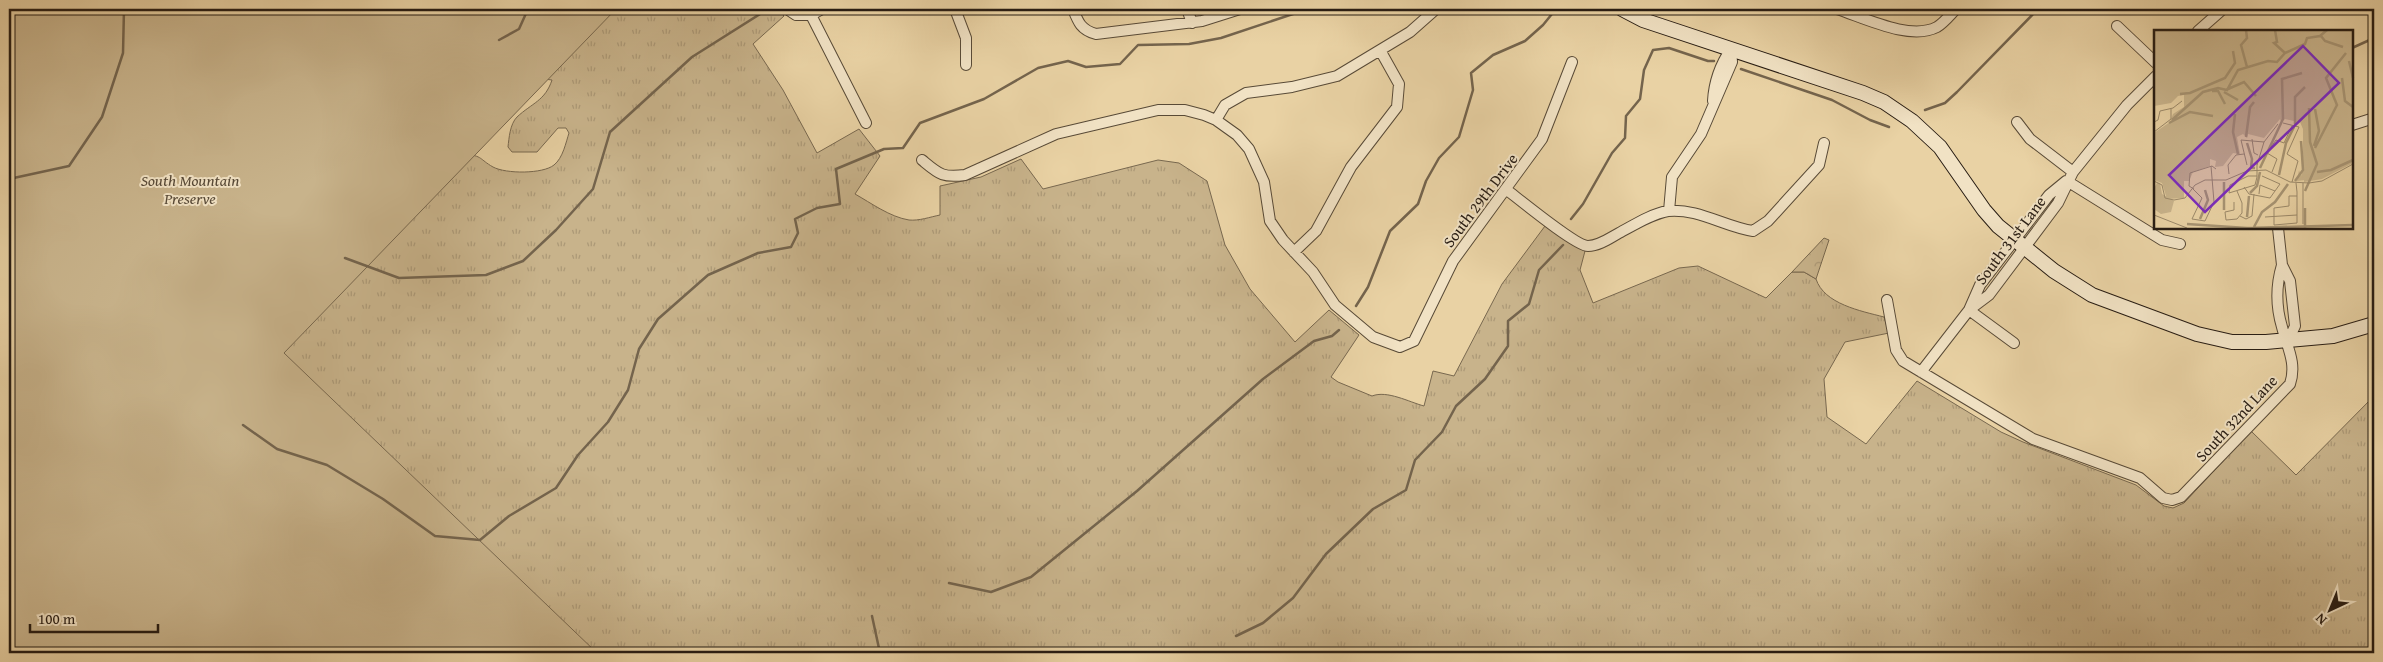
<svg xmlns="http://www.w3.org/2000/svg" width="2383" height="662" font-family="'Gentium Book Plus',serif">
<style>
.grass{fill:url(#grass-tufts);stroke:#78684f;fill-rule:evenodd}
.forest{fill:url(#forest-crowns);stroke:#78684f}
.green{fill:#c8b38b;stroke:#78684f}
.lines{fill:none;stroke-linecap:round;stroke-linejoin:round}
.stream{stroke:#74644d;stroke-width:2.5}
.street-casing{stroke:#584a37;stroke-width:12}
.secondary-casing{stroke:#271c13;stroke-width:16}
.street{stroke:#f1e2c4;stroke-width:10}
.secondary{stroke:#f1e2c4;stroke-width:14}
.labels{text-anchor:middle;stroke-width:4;stroke-linejoin:round;paint-order:stroke}
.park-label{font-size:16px;font-style:italic;fill:#574937;stroke:#f1e2c4}
.street-label{font-size:16px;fill:#271c13;stroke:#f1e2c4}
.inset-river{fill:none;stroke:#a79473;stroke-width:2.5}
.inset-road{fill:none;stroke:#9b896a;stroke-width:1}
.view{fill:#7b2cbf;fill-opacity:0.15;stroke:#7b2cbf;stroke-width:2.5}
.inset-edge{fill:none;stroke:#271c13;stroke-width:2.5}
</style>
<defs>
<pattern id="grass-tufts" width="24" height="20" patternUnits="userSpaceOnUse" patternTransform="scale(1.25)"><rect width="24" height="20" fill="#c8b38b"/><path d="M3 7l-1-3M5 7V3M7 7l1-3M15 17l-1-3M17 17v-4M19 17l1-3" fill="none" stroke="#ac9977"/></pattern>
<pattern id="forest-crowns" width="20" height="18" patternUnits="userSpaceOnUse" patternTransform="scale(1.25)"><rect width="20" height="18" fill="#c8b38b"/><path d="M2 6a3 3 0 1 1 6 0M12 15a3 3 0 1 1 6 0" fill="none" stroke="#ac9977"/></pattern>
</defs>
<rect width="100%" height="100%" fill="#e9d2a4"/>
<filter id="stains"><feTurbulence type="fractalNoise" baseFrequency=".004" numOctaves="4"/><feColorMatrix values="0 0 0 0 .2 0 0 0 0 .09 0 0 0 0 .02 0 0 0 .5 -.17"/></filter>
<radialGradient id="worn" r=".72"><stop offset=".6" stop-color="#630" stop-opacity="0"/><stop offset="1" stop-color="#630" stop-opacity=".3"/></radialGradient>
<path class="grass" d="M9 9H778L784 16 753 44 783 90 817 153 859 129 880 156 855 194C871 203 890 217 909 220 919 221 930 217 940 215V186L981 177 1021 159 1043 189 1158 160 1179 163 1207 181 1225 245 1250 289 1295 342 1329 310 1359 335 1331 377 1338 382 1372 396C1387 390 1409 402 1424 406L1433 371 1454 376 1502 284 1545 226 1585 251 1580 270 1593 303 1679 268 1698 266 1766 298 1792 272H1804L1816 279C1824 304 1861 311 1884 317L1889 333 1845 342 1824 379 1827 417 1866 444 1917 381 2001 432 2023 442 2136 485 2164 506 2173 508 2184 503 2251 431 2296 475 2374 396V653H9ZM544 79 552 80C545 101 532 103 517 117 510 124 509 138 508 147L512 152H537L558 128H566L569 133C566 142 563 158 554 165 543 174 506 174 493 167 479 159 483 156 465 154Z"/>
<path class="forest" d="M1824 238 1829 240 1816 279 1804 272H1792Z"/>
<path class="green" d="M9 9H616L284 353 597 653H9Z"/>
<g class="lines">
<path class="stream" d="M499 40 519 29 528 9
M2352 48 2374 38
M1741 69 1832 100 1870 120 1889 127
M1925 110 1945 103 1957 92 2038 9
M9 179 69 166 102 117 123 53 124 9
M1571 219 1583 204 1612 153 1625 138 1626 116 1640 99 1644 70 1653 50 1669 48 1708 61H1714
M345 258 399 278 486 275 523 261 556 230 593 189 610 132 692 57 768 9
M1356 306 1368 287 1390 231 1418 204 1426 181 1439 158 1459 137 1473 90 1471 73 1493 55 1525 41 1543 25 1556 9
M243 425 277 449 327 465 383 499 435 536 480 540 509 516 556 488 578 455 608 422 628 390 639 349 658 319 708 275 758 253 791 247 798 233 795 219 817 208 840 204 836 169 884 149 903 148 920 123 984 99 1038 68 1068 61 1086 67 1120 64 1138 45 1189 44 1221 38 1308 9
M949 583 991 592 1031 577 1137 491 1263 379 1314 341 1332 336 1339 330
M872 616 880 653
M1236 636 1263 623 1293 598 1326 554 1373 509 1406 490 1415 460 1442 432 1456 406 1485 379 1508 346V321L1529 304 1539 270 1563 245"/>
<defs>
<path id="street" d="M787 9 796 15H811L866 123
M955 9 966 38V65
M1073 9C1078 22 1081 30 1096 34L1202 21 1240 9
M1187 9 1192 23
M1837 9C1865 18 1910 41 1937 27 1944 23 1950 15 1956 9
M811 15 822 9
M2117 26 2156 63
M2198 31 2223 9
M1713 101C1714 82 1720 65 1731 49
M1216 120 1225 105 1246 93 1292 87 1337 76 1410 32 1436 9
M2017 122 2030 139 2073 172
M2352 125 2374 118
M922 160C939 174 942 178 965 175L1056 134 1158 110H1185L1204 115 1216 120 1237 135 1249 149 1264 182 1270 221 1283 240 1313 272 1335 305 1373 337 1400 347 1414 341 1453 261 1542 139 1572 62
M2067 181 2162 240 2180 244
M1507 190C1520 200 1576 246 1588 246 1599 246 1610 238 1619 233 1634 225 1651 214 1668 211 1698 208 1725 227 1753 231L1768 221 1819 165 1824 143
M1669 211 1672 177 1701 134 1732 62 1731 49
M2278 228 2282 265 2290 281 2295 326 2288 341
M1294 252 1316 231 1351 167 1397 107 1399 84 1380 50
M1887 300 1896 350 1903 361 2033 439 2140 478 2163 498 2172 500 2181 497 2290 384C2297 363 2287 347 2282 327 2276 307 2276 285 2282 265
M1969 310 1989 295 2058 203 2073 172 2127 105 2156 76
M1969 310 2014 343
M1921 372 1969 310 1980 285 2049 195 2066 181"/>
<path id="secondary" d="M1622 9 1643 20 1863 93 1884 102 1912 121 1940 147 1984 210 1998 226 2054 271 2092 295 2197 334 2232 342H2266L2333 336 2374 324"/>
</defs>
<use href="#street" class="street-casing"/>
<use href="#secondary" class="secondary-casing"/>
<use href="#street" class="street"/>
<use href="#secondary" class="secondary"/>
</g>
<g class="labels">
<g class="park-label">
<text x="190" y="186">South Mountain<tspan x="190" dy="18">Preserve</tspan></text>
</g>
<g class="street-label">
<text transform="translate(1480 200) rotate(-53)" y="6">South 29th Drive</text>
<text transform="translate(2010 240) rotate(-53)" y="6">South 31st Lane</text>
<text transform="translate(2236 418) rotate(-47)" y="6">South 32nd Lane</text>
</g>
</g>
<g transform="translate(2154 30)">
<rect width="199" height="199" fill="#e9d2a4"/>
<path d="M0 0H199L151 150 143 151 145 140 147 146 149 140V99L146 92 140 95V91L131 89 127 92 126 89 110 108 94 104 93 108 89 104 83 107 86 124 79 123 69 136 61 137 62 131 56 129V136L39 142 35 151H30V168L13 169 8 153 0 150V103L16 92 19 84 30 77V65L24 66 17 73 0 76ZM0 152 6 153 8 164 20 171 17 182 7 184 0 179V158L3 153Z" fill="#c8b38b"/>
<path d="M0 0H199V133L168 149 150 152V49L0 50Z" fill="#c8b38b"/>
<path class="inset-river" d="M92 0 93 8 87 15 93 37M121 0 123 12 120 13 131 23M167 6 171 11 189 17M195 31 199 48M188 48 191 71 199 77M74 59 90 52 102 66M58 61H64L71 74M70 62 84 70M26 64 36 63 71 48 81 33 79 21M81 84 79 102 84 124M18 90 49 62 64 58 73 60 84 40 114 31 123 32 131 23 151 14 153 8 166 6 173 0M15 93 36 82 59 86M141 94V67L151 57M92 107 96 77 100 72M93 113 98 129 97 138H101M160 116 165 101 161 79M161 118 183 75 172 48 192 23M106 138 129 89 128 49 148 43M163 142 177 140 199 130M125 145 132 113 140 97M141 151 149 140 147 111M151 161 163 134 156 112 155 78M96 163 103 156 106 142M151 178V198M70 180V152M93 187 95 166M46 189 54 170 51 160M33 194 93 198 199 195M100 197 108 182 121 172 134 154"/>
<path class="inset-road" d="M0 92 4 90 6 81 19 78 28 71M129 93 145 97 133 124 144 131 138 152M0 102 17 89V79M98 109 100 123 104 125M93 135 87 110 110 112M103 135 110 112 124 94M118 142 123 129 113 123 122 110 130 113 138 96M75 144 74 135 82 125 90 124M103 146H94L76 155 75 163 101 155 103 147V133M0 151 8 155 11 168 20 170 31 168 41 155 51 150H72L93 141 112 140 136 152 155 153 168 151 199 134M142 153 143 162V193L120 195V178L135 176V166H143M90 157 95 164 116 168 126 154 108 146M38 158 48 168 38 189 51 191 60 172 57 136M40 159 35 156 36 143 58 136 62 139M105 164 106 155 121 161M80 172V180L71 182 72 190 83 189 88 183V173L83 161M0 185 33 198M86 186 92 189 98 186 100 164M111 187 143 185M149 194V153"/>
<path class="view" d="M149 16 185 53 51 182 15 145Z"/>
<rect width="199" height="199" class="inset-edge"/>
</g>
<rect width="2383" height="662" fill="none" stroke="#e9d2a4" stroke-width="30"/>
<rect x="10" y="10" width="2363" height="642" fill="none" stroke="#271c13" stroke-width="2.5"/>
<rect x="15" y="15" width="2353" height="632" fill="none" stroke="#271c13"/>
<g transform="translate(2330 610) rotate(224)" stroke="#f1e2c4" stroke-width="4" paint-order="stroke">
<path d="M0-4L9 19L0 12L-9 19Z" fill="#271c13"/>
<text y="-8" font-size="14" font-weight="bold" text-anchor="middle" fill="#271c13">N</text>
</g>
<path d="M30 624v8h128v-8" fill="none" stroke="#271c13" stroke-width="2.5"/>
<text x="38" y="624" font-size="15" fill="#271c13" stroke="#f1e2c4" stroke-width="4" paint-order="stroke">100 m</text>
<rect width="100%" height="100%" filter="url(#stains)"/>
<rect width="100%" height="100%" fill="url(#worn)"/>
</svg>
